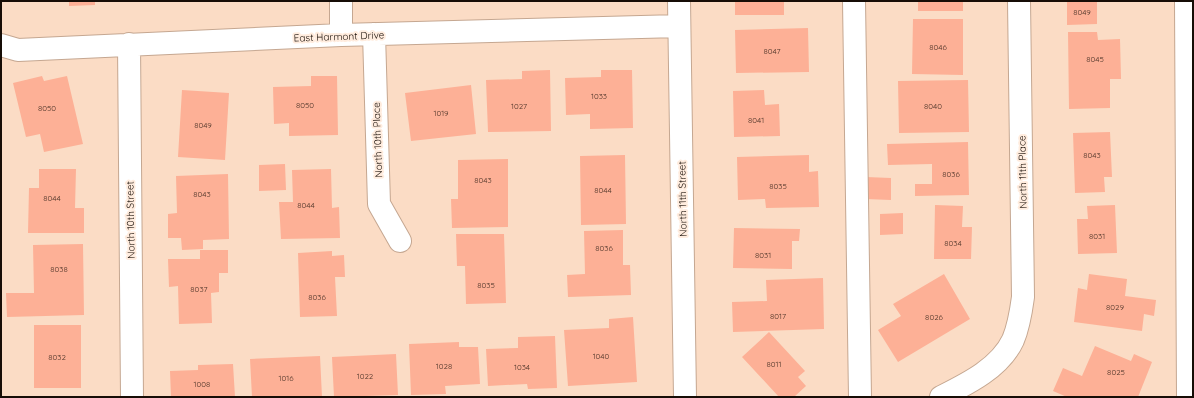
<svg xmlns="http://www.w3.org/2000/svg" width="1194" height="398" font-family="Quicksand,sans-serif">
<style>
.building{fill:#fdb096}
.lines{fill:none;stroke-linecap:round;stroke-linejoin:round}
.minor-casing{stroke:#c5a791;stroke-width:24}
.minor{stroke:#fff;stroke-width:22}
.labels{text-anchor:middle;stroke-width:4;stroke-linejoin:round;paint-order:stroke}
.number-label{font-size:8px;fill:#50362a}
.street-label{font-size:10px;fill:#170d06;stroke:#ffecde}
</style>
<rect width="100%" height="100%" fill="#fbdcc5"/>
<path class="building" d="M69 1H95V5L69 6Z
M735 1H784V15H735Z
M918 1H963V11H918Z
M1067 1H1097V24L1067 25Z
M913 19H963V75L912 74Z
M808 28 809 72 736 73 735 30Z
M1068 32H1097L1098 40 1120 39 1121 79H1110V108L1069 109Z
M550 70 551 131 488 132 486 80 522 79V71Z
M601 70H632L633 128 590 129V114L566 115 565 78 601 77Z
M42 76 44 81 67 76 83 144 44 152 40 134 26 137 13 83Z
M311 76H337L338 135 289 136V123L274 124 273 87 311 86Z
M968 80 969 132 899 133 898 81Z
M471 85 476 134 411 141 405 93Z
M182 90 229 93 225 160 178 157Z
M764 90 765 105 779 104 780 136 734 137 733 91Z
M1110 132 1112 177H1104L1105 192 1075 193 1073 133Z
M968 142 969 195 915 196V184H932V164L888 165 887 144Z
M625 155 626 224 581 225 580 156Z
M809 155V172L818 171 819 207 766 208 765 199 738 200 737 157Z
M508 159V227L452 228 451 199H458V160Z
M285 164 286 190 259 191V165Z
M39 169H76L75 208H84V233H28L29 188H39Z
M331 169 332 208 339 207 340 238 281 239 279 202H293L292 170Z
M228 174 229 239 203 240V249L182 250 181 238H168V214L177 213 176 176Z
M866 177 891 178V200L865 199Z
M935 205 963 206 962 227H972L971 259H934Z
M1115 205 1117 253 1078 254 1077 219H1088L1087 206Z
M903 213V234L880 235V214Z
M734 228 800 229 799 241H792V269L733 268Z
M623 230V265H630L631 295 568 297 567 275 585 274 584 231Z
M456 234H504L506 303 466 304 465 266H457Z
M83 244 84 315 7 317 6 293H34L33 245Z
M200 250H228V273H219V292L211 293 212 323 179 324 178 286 169 287 168 259H200Z
M332 251V256L344 255 345 277H335L337 316 300 317 298 253Z
M944 274 970 319 898 362 878 330 901 316 893 304Z
M1089 274 1127 279 1125 296 1156 300 1154 316 1144 314 1142 331 1074 322 1078 288 1087 290Z
M823 278 824 329 733 332 732 302 767 301 766 280Z
M633 317 637 382 568 386 564 330 609 328V319Z
M34 325H81V388H34Z
M769 332 805 371 798 377 806 386 794 397H779L742 357Z
M555 336 557 388 528 389 527 384 488 386 486 349 518 348V337Z
M459 342V347H478L480 384 445 386 446 394 411 395 409 344Z
M1095 346 1131 361 1134 354 1152 362 1138 397H1067L1053 391 1063 368 1082 376Z
M396 354 398 395 334 397 332 357Z
M320 356 322 397H252L250 359Z
M233 364 235 397H171L170 371 198 370V365Z"/>
<g class="lines">
<defs>
<path id="minor" d="M341 1V35
M679 1 685 397
M854 1 860 397
M1186 1 1188 397
M374 34 379 204 400 241
M129 44 132 397
M1 45 18 50 341 35 679 26
M941 397C967 384 1000 368 1013 340 1019 326 1021 312 1023 297L1019 1"/>
</defs>
<use href="#minor" class="minor-casing"/>
<use href="#minor" class="minor"/>
</g>
<g class="labels">
<g class="number-label">
<text x="1082" y="15">8049</text>
<text x="938" y="50">8046</text>
<text x="772" y="54">8047</text>
<text x="1095" y="62">8045</text>
<text x="599" y="99">1033</text>
<text x="305" y="108">8050</text>
<text x="519" y="109">1027</text>
<text x="933" y="109">8040</text>
<text x="47" y="111">8050</text>
<text x="441" y="116">1019</text>
<text x="756" y="123">8041</text>
<text x="203" y="128">8049</text>
<text x="1092" y="158">8043</text>
<text x="951" y="177">8036</text>
<text x="483" y="183">8043</text>
<text x="778" y="189">8035</text>
<text x="603" y="193">8044</text>
<text x="202" y="197">8043</text>
<text x="52" y="201">8044</text>
<text x="306" y="208">8044</text>
<text x="1097" y="239">8031</text>
<text x="953" y="246">8034</text>
<text x="604" y="251">8036</text>
<text x="763" y="258">8031</text>
<text x="59" y="272">8038</text>
<text x="486" y="288">8035</text>
<text x="199" y="292">8037</text>
<text x="317" y="300">8036</text>
<text x="1115" y="310">8029</text>
<text x="778" y="319">8017</text>
<text x="934" y="320">8026</text>
<text x="601" y="359">1040</text>
<text x="57" y="360">8032</text>
<text x="774" y="367">8011</text>
<text x="444" y="369">1028</text>
<text x="522" y="370">1034</text>
<text x="1116" y="375">8025</text>
<text x="365" y="379">1022</text>
<text x="286" y="381">1016</text>
<text x="202" y="387">1008</text>
</g>
<g class="street-label">
<text transform="translate(339 36) rotate(-2)" y="4">East Harmont Drive</text>
<text transform="translate(377 140) rotate(-92)" y="4">North 10th Place</text>
<text transform="translate(1022 172) rotate(-91)" y="4">North 11th Place</text>
<text transform="translate(682 199) rotate(-91)" y="4">North 11th Street</text>
<text transform="translate(130 220) rotate(-91)" y="4">North 10th Street</text>
</g>
</g>
<rect width="1194" height="398" fill="none" stroke="#170d06" stroke-width="4"/>
</svg>
